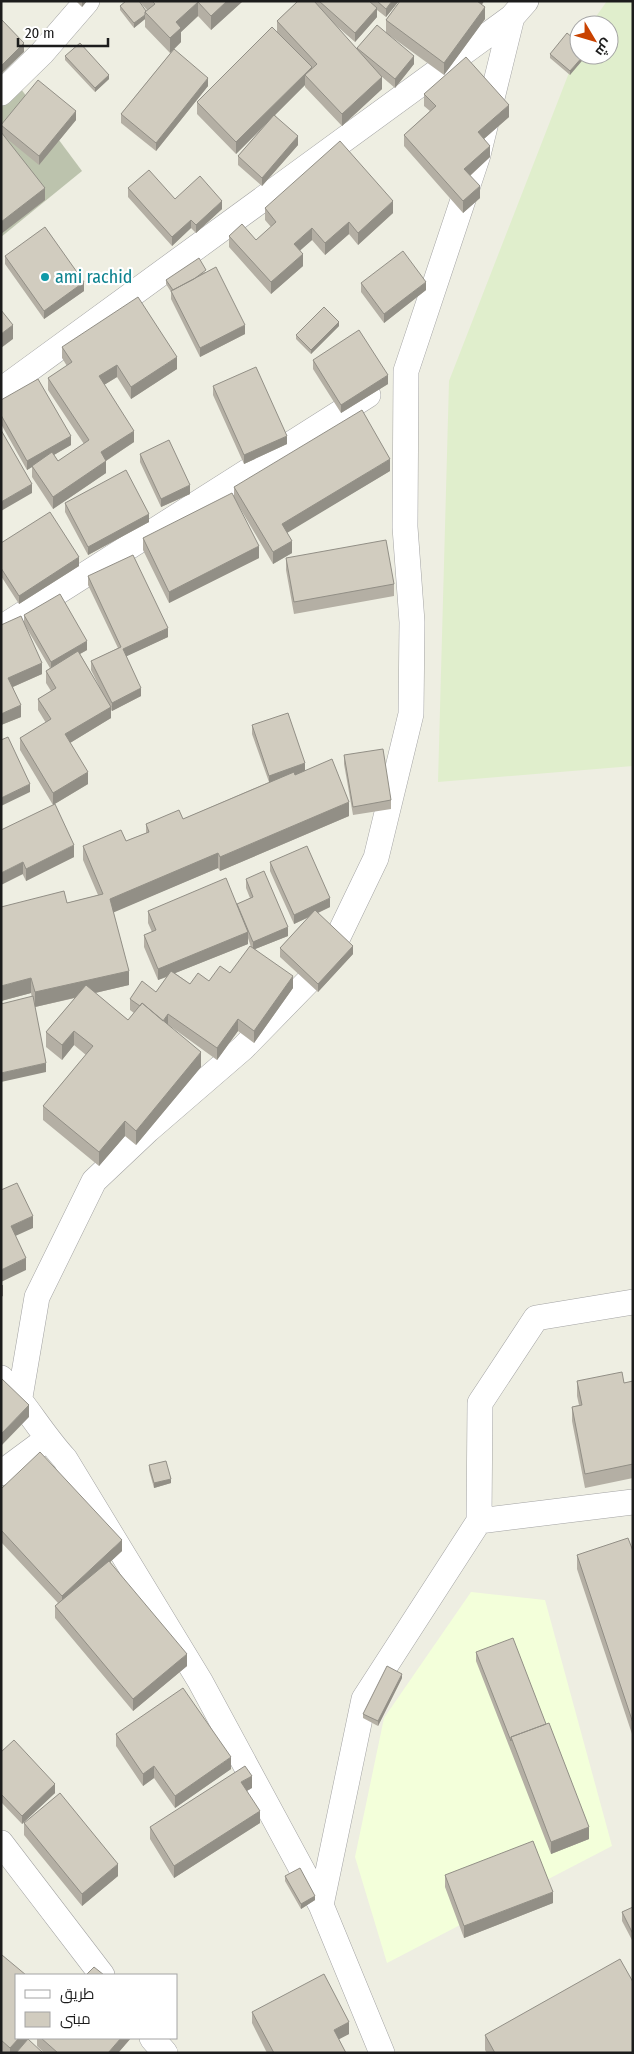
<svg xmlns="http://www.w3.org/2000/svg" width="634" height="2054" font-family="'Fira Sans Condensed',Cairo,sans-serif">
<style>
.education{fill:#f3ffda}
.construction{fill:#bcc3ad}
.farmland{fill:#e0eecc}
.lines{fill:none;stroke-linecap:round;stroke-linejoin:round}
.street-casing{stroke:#a3a3a3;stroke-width:26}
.street{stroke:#fff;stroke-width:25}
.wall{fill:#b4afa4;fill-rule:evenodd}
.shaded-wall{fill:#928f86}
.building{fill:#d1ccbf;stroke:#928f86}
.culture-dot{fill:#0f9aa8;stroke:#fff;stroke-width:2}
.labels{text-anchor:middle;stroke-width:4.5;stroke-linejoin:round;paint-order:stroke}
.culture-label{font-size:18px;fill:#0d838f;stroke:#fff;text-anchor:start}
</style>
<rect width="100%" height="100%" fill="#eeeee2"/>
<path class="education" d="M471 1592 545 1600 612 1846 387 1963 355 1857 384 1718Z"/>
<path class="construction" d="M21 89 82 171 1 237V107Z"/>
<path class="farmland" d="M607 1H633V766L438 782 449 381 579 47V55H609V25H590Z"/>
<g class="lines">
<defs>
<path id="street" d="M512 17 526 1
M1 93 42 53 87 1
M1 390 512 17 478 155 406 371 405 527 412 622 411 714 376 858 325 964 243 1048 148 1130 94 1181 37 1297 20 1397
M1 628 368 395
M1 1378C25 1403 41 1433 65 1459L200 1681 321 1905 382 2053
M1 1473 47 1439
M479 1521 633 1502
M1 1843 102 1975
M321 1905 364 1699 479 1521 480 1403 536 1318 633 1302
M152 2038 165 2053"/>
</defs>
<use href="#street" class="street-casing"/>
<use href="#street" class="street"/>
</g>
<path class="wall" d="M76 1H87L82 7Z
M139 1H243L211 30 198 16 181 32V42L174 49 208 86 156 151 121 123V114L173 50 170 53 145 27V19L134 28 120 10V6L146 11 147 10Z
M298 1H399L386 17 377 10V17L355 42 332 22 357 50V48L386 32V20L400 1H484L482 5 485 19 444 75 389 35 414 64 395 88 381 76 382 89 342 126 305 87V85L275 115 298 145 262 186 238 165V156L268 122 236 154 197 114V102L277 32V21Z
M579 43 570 75 550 58V54Z
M65 56 109 79 95 92 65 60Z
M424 94 509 117 484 139 490 157 470 176 480 198 463 213 404 146V135L430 111 424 106Z
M76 120 39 165 6 138 45 200 1 234V124Z
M128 188 175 199 222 209 196 233 191 228 172 246 128 197Z
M265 208 393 213 358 245 349 234 325 255 312 240 300 250 303 266 271 294 229 247V236L256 240 271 227 265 220Z
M5 256 84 291 44 319 5 264Z
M206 272 245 334 200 357 171 299V292L166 284V280Z
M361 283 426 290 384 323 361 292Z
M339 326 311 354 296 339V335Z
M62 347 177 369 131 399 117 377 104 385 134 442 106 461V473L53 509 32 477V467L27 470 1 424V400L71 445 54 455 58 461 84 444 48 390V378L67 366 62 358Z
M313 360 388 384 341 413 313 369Z
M213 386 287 444 244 464 213 395Z
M140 454 190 494 161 507 140 462Z
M390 471 287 532 292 553 273 564 237 503 259 558 169 603 143 550V538L234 498V487Z
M65 503 149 522 88 555 65 512Z
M1 543 79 566 19 604 1 576Z
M286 558 394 584V596L294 614 286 570Z
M88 576 168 637 126 656 141 696 112 711 111 710V718L70 743 88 784 53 805 20 750V738L46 723 38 710V699L51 691 46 683V671L50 668 26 627 42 674 13 687 21 717 1 725 24 623V615L87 650 80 654 102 692 91 670V661L118 648 88 585Z
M252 725 305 770 349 816 220 871 218 868 113 912 129 985 95 993 128 1020 134 1013 130 1010V999L156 992 167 977 158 980 144 947V935L152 932 148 923V911L237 905 250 898 246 888V879L288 936 255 949 293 988 254 1043 238 1031 217 1060 170 1026 201 1067 136 1145 125 1136 99 1166 43 1120V1106L86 1055 74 1045 62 1060 46 1047V1032L75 998 35 1007 46 1072 31 993 1 1001 67 903 98 895 83 860V846L126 841 146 833V824L183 819 269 782 252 734ZM248 938 251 947 230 973 209 981 190 984 175 973 248 944Z
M344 755 391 800V809L353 815 344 764Z
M1 830 74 857 26 881Z
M270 862 330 907 318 913 353 954 318 992 280 957V948L309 917 294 924 270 871Z
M577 1381 624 1383 633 1381V1478L585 1488 572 1421V1407L579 1405 577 1396Z
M149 1465 171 1483 154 1488 149 1470Z
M1 1489 122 1551 110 1562 187 1666 133 1711 55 1618V1606L58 1603 1 1542Z
M633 1551V1737L577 1569V1555Z
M476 1652 546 1724 589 1839 551 1854 476 1661Z
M402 1678 378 1726 363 1718V1714Z
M116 1734 231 1769 175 1808 154 1778 143 1786 116 1746Z
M1 1752 55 1793 22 1824 1 1802Z
M252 1788 247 1791 260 1823 174 1878 150 1839V1827Z
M24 1823 118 1876 82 1906 24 1835Z
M445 1875 553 1903 464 1938 445 1887Z
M285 1876 315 1900 301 1909 285 1881Z
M633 1907V1942L622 1921V1912Z
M1 1956 16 2038H29L26 2041 43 2053 1 2052Z
M252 2012 349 2034 338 2039 346 2053H267L252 2023Z
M485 2035 633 2053H487L485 2050Z
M37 2038H131L118 2053H44L37 2046Z"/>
<path class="shaded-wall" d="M82 1H87L82 7Z
M227 1H243L211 30V16Z
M392 1H399L386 17V9Z
M479 1H484L479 8Z
M198 2V16L181 32V42L170 53V38L176 22Z
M485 7V19L444 75V63Z
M377 8V17L355 42V33Z
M145 15V19L134 28V23Z
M24 43V52L1 74V66Z
M584 55H587L570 75V71Z
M414 56V64L395 88V79Z
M312 67V79L305 75V85L236 154V142Z
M109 75V79L95 92V88Z
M382 77V89L342 126V114Z
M208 78V86L156 151V143Z
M509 105V117L478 144V132Z
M76 111V120L39 165V156Z
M298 136V145L262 186V178Z
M490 146V157L464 181V169Z
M480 186V198L463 213V201Z
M45 188V200L1 234V222Z
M222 201V209L196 233V225Z
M393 201V213L358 245V233Z
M191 220V228L172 246V237Z
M349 222V234L325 255V243Z
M312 228V240L294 256V244Z
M303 254V266L271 294V282Z
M84 282V291L44 319V311Z
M426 282V290L384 323V314Z
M339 322V326L311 354V350Z
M13 325V339L1 348V334Z
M245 325V334L200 357V348Z
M177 357V369L131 399V387Z
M117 365V377L99 388V376Z
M388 375V384L341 413V405Z
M134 431V442L101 464V452Z
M71 436V445L33 467 32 466V467L27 470V461Z
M287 436V444L244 464V455Z
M390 459V471L282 536V524Z
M106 461V473L53 509V497Z
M32 484V493L1 511V502Z
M190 485V494L161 507V499Z
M149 514V522L88 555V547Z
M292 541V553L273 564V552Z
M259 546V558L169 603V592Z
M79 557V566L19 604V596Z
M168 628V637L123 658V649Z
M87 641V650L51 670V662Z
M42 663V674L8 689V678Z
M141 688V696L112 711V703Z
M21 705V717L1 725V714Z
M111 707V718L65 746V734Z
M305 763V772L269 784V776Z
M88 772V784L53 805V793Z
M30 784V792L1 806V798Z
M349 802V816L220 871V857Z
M74 845V857L26 881V869Z
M218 853V868L110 914V899Z
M23 862V874L1 885V873Z
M330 898V907L294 924V915Z
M288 927V936L253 950V942Z
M248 932V944L158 980V969Z
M353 946V954L318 992V984Z
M129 971V985L35 1007V992Z
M293 976V988L254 1043V1031Z
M31 978V993L1 1001V986Z
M168 1014V1026L163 1022Z
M238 1019V1031L217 1060V1048Z
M74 1031V1045L62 1060V1045Z
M201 1052V1067L136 1145V1131Z
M46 1063V1072L1 1082V1073Z
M125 1121V1136L99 1166V1152Z
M33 1216V1228L11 1238V1226Z
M26 1258V1270L1 1282V1270Z
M1 1285H3V1296L1 1297Z
M29 1405V1417L1 1446V1434Z
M171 1479V1483L154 1488V1483Z
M122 1540V1551L62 1607V1596Z
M187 1654V1666L133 1711V1699Z
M402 1674V1678L378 1726V1721Z
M231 1757V1769L175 1808V1796Z
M154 1766V1778L143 1786V1774Z
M252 1776V1788L241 1794V1782Z
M55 1784V1793L22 1824V1816Z
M260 1811V1823L174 1878V1866Z
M589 1827V1839L551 1854V1842Z
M118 1864V1876L82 1906V1894Z
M553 1892V1903L464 1938V1926Z
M315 1896V1900L301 1909V1904Z
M349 2022V2034L334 2042V2030Z
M19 2038H29L16 2053H10V2048Z
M121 2038H131L118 2053H108Z"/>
<path class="building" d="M126 1H139L146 11 145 12V15L134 23 120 6Z
M152 1H227L211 16 198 2 176 22 181 28 170 38 145 12 155 4Z
M298 1H314L382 77 342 114 305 75 317 64 277 21Z
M319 1H369L377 8 355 33Z
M377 1H392L386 9Z
M400 1H477L485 7 444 63 386 20Z
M1 19 24 43 1 66Z
M377 25 414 56 395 79 357 48Z
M272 27 312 67 236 142 197 102Z
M567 33 579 43V55H584L570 71 550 54Z
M80 43 109 75 95 88 65 56Z
M174 49 208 78 156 143 121 114Z
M466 57 509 105 478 132 490 146 464 169 480 186 463 201 404 135 436 106 424 94Z
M38 80 76 111 39 156 1 125Z
M274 115 298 136 262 178 238 156Z
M1 132 45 188 1 222Z
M340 141 393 201 358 233 349 222 325 243 312 228 294 244 303 254 271 282 229 236 242 224 256 240 276 222 265 208Z
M149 170 175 199 200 176 222 201 196 225 191 220 172 237 128 188Z
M45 227 84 282 44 311 5 256Z
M403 251 426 282 384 314 361 283Z
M199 258 206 270 194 279 173 290 166 280Z
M216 267 245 325 200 348 171 291Z
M138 297 177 357 131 387 117 365 99 376 134 431 101 452 106 461 53 497 32 466 52 452 58 461 89 440 48 378 72 362 62 347Z
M324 307 339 322 311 350 296 335Z
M1 310 13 325 1 334Z
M359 330 388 375 341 405 313 360Z
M256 367 287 436 244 455 213 386Z
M38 379 71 436 27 461 1 415V400Z
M362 410 390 459 282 524 292 541 273 552 234 487Z
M1 430 32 484 1 502Z
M169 440 190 485 161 499 140 454Z
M126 470 149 514 88 547 65 503Z
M232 493 259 546 169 592 143 538Z
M50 512 79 557 19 596 1 568V543Z
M386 540 394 584 294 602 286 558Z
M133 555 168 628 123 649 141 688 112 703 91 661 121 647 88 576Z
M60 594 87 641 51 662 24 615Z
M21 616 42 663 8 678 21 705 1 714V625Z
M78 651 111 707 65 734 88 772 53 793 20 738 51 719 38 699 56 688 46 671Z
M288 713 305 763 269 776 252 725Z
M8 737 30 784 1 798V740Z
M383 749 391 800 353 807 344 755Z
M332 759 349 802 220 857 218 853 110 899 129 971 35 992 31 978 1 986V907L64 891 67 903 103 894 83 846 121 830 126 841 149 832 146 824 179 810 183 819 294 772 295 775Z
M55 804 74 845 26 869 23 862 1 873V830Z
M307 846 330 898 294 915 270 862Z
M264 871 288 927 253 942 237 904 253 897 246 879Z
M226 878 248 932 158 969 144 935 156 930 148 911Z
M315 910 353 946 318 984 280 948Z
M250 946 293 976 254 1031 238 1019 217 1048 168 1014 163 1021 142 1003 140 1006 130 999 142 981 156 992 171 971 190 984 198 973 209 981 220 966 230 973Z
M86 985 128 1020 142 1003 201 1052 136 1131 125 1121 99 1152 43 1106 93 1046 74 1031 62 1045 46 1032Z
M33 996 46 1063 1 1073V1004Z
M17 1183 33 1216 11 1226 26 1258 1 1270V1190Z
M622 1372 624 1383 633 1381V1464L585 1474 572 1407 582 1405 577 1381Z
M1 1378 29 1405 1 1434Z
M40 1452 122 1540 62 1596 1 1530V1489Z
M166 1461 171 1479 154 1483 149 1465Z
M628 1538 633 1551V1723L577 1555Z
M109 1561 187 1654 133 1699 55 1606Z
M513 1638 546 1724 511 1737V1741L476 1652Z
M387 1666 402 1674 378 1721 363 1714Z
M183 1688 231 1757 175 1796 154 1766 143 1774 116 1734Z
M549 1723 589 1827 551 1842 511 1737Z
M14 1740 55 1784 22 1816 1 1794V1752Z
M245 1766 252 1776 241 1782 260 1811 174 1866 150 1827Z
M60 1793 118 1864 82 1894 24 1823Z
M533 1841 553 1892 464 1926 445 1875Z
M300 1868 315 1896 301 1904 285 1876Z
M633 1907V1934L622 1912Z
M2 1955 26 1975H16V2038H19L10 2048 1 2040V1956Z
M620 1959 633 1982V2053H495L485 2035Z
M94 1967 104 1975H86Z
M324 1974 349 2022 334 2030 346 2053H274L252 2012Z
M41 2038H121L108 2053H58Z
M28 2039 43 2053H16Z"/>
<circle class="culture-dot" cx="45" cy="277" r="5"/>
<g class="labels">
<g class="culture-label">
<text x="55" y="283">ami rachid</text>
</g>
</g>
<rect width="634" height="2054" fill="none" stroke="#1c1c1c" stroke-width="5"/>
<rect x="15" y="1974" width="162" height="65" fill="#ffffff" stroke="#a4a4a4"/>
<rect x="25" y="1990" width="25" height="8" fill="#ffffff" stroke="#a4a4a4"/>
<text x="60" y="1999" font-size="15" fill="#1c1c1c">طريق</text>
<rect x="25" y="2012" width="25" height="15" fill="#d1ccbf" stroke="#a4a4a4"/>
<text x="60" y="2024" font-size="15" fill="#1c1c1c">مبنى</text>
<g transform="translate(594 40) rotate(128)"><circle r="24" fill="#ffffff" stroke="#a4a4a4"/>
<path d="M0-4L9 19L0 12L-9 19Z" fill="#c94200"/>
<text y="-8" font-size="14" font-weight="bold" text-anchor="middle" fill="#1c1c1c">ش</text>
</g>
<path d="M18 38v8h90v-8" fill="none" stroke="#1c1c1c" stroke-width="2.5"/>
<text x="25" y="38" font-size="15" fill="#1c1c1c" stroke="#ffffff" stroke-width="4" paint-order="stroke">20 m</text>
</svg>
